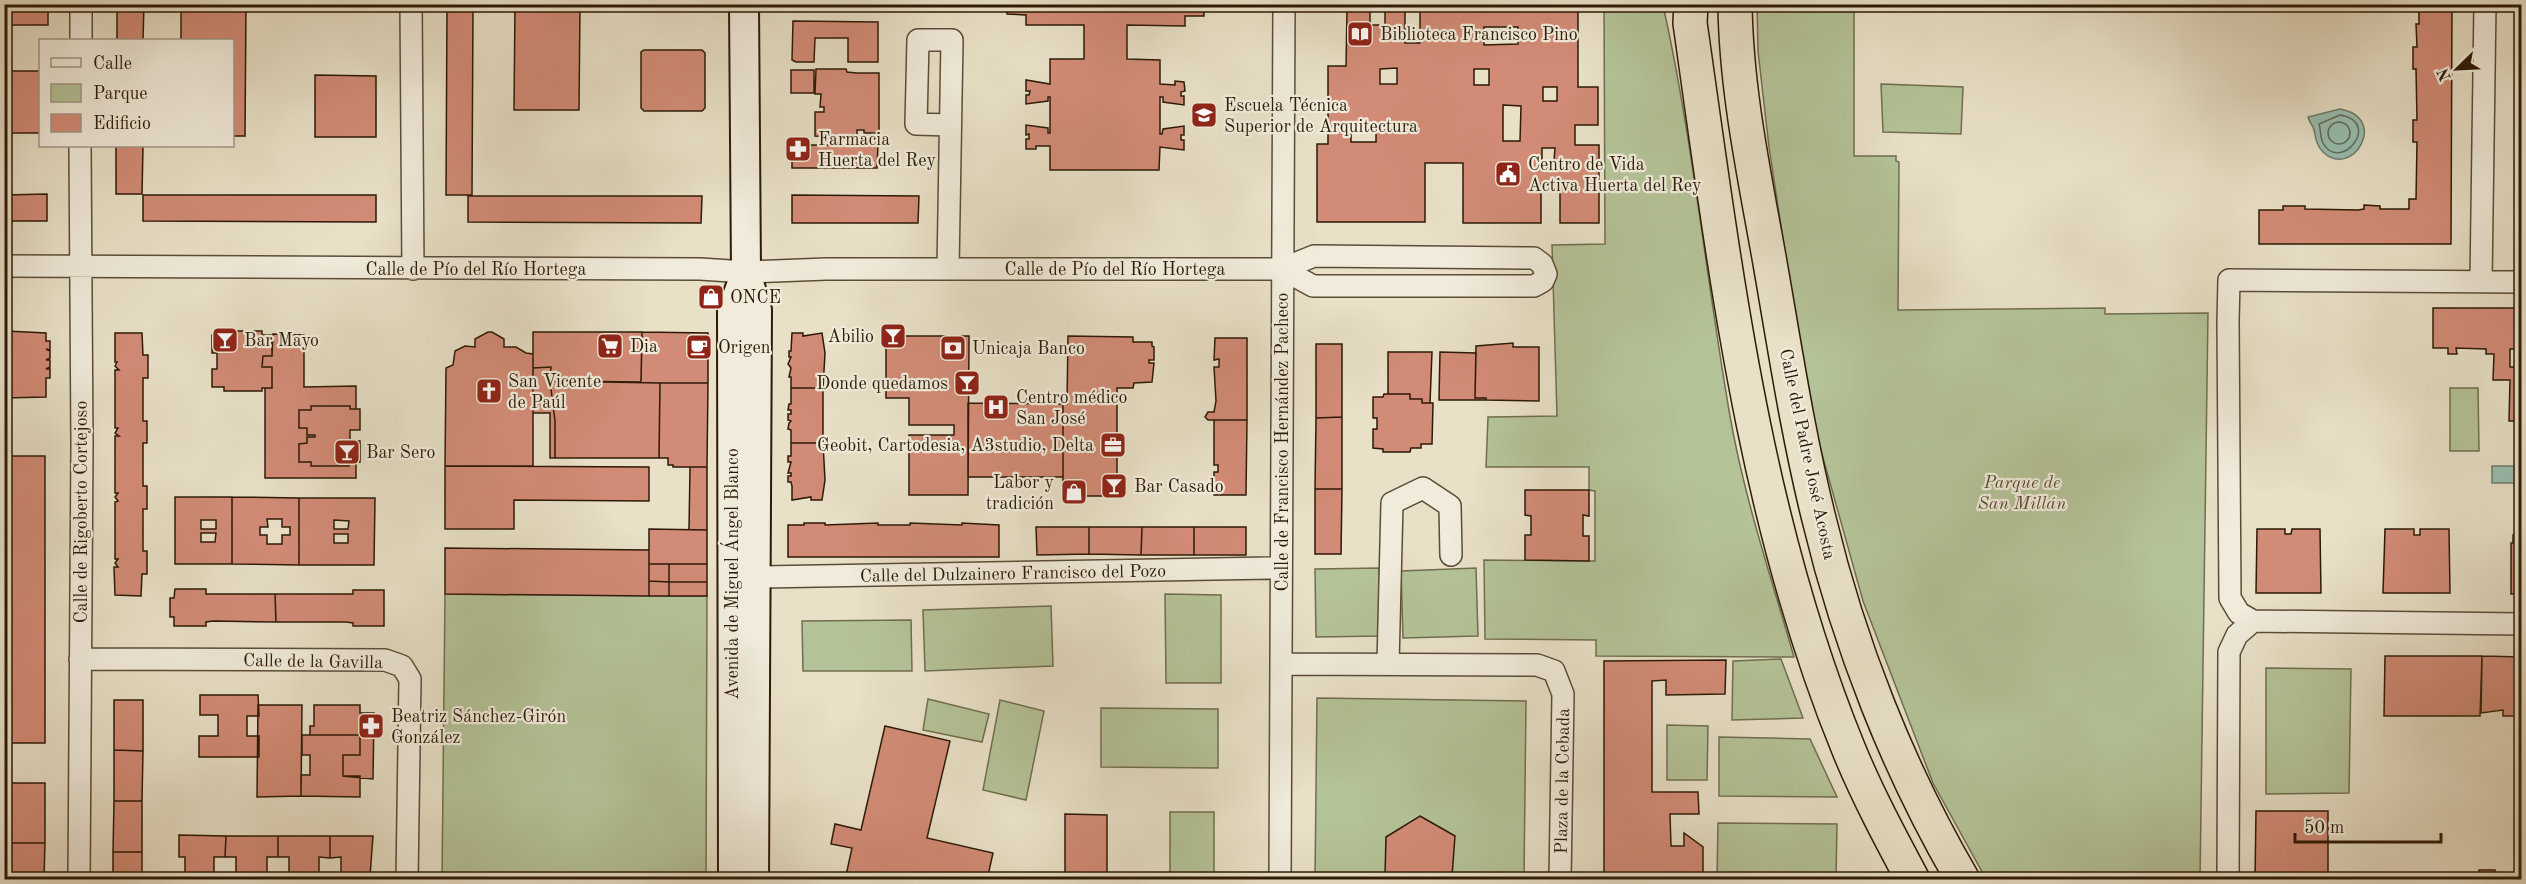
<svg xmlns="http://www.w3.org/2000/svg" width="2526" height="884" font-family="'Old Standard TT',serif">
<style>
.green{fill:#b4c297;stroke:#706e4f;stroke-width:1.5}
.water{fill:#98beb0;stroke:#6d7c6c;stroke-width:1.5}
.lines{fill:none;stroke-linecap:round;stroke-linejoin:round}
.shore{stroke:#626c5c;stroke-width:1.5}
.building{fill:#d28b76;stroke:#2d1a07;stroke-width:1.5;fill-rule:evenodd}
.street-casing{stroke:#5c4c37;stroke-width:24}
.secondary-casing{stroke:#2d1a07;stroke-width:32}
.highway-casing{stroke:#2d1a07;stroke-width:36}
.street{stroke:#f0ebdb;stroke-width:21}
.secondary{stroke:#f0ebdb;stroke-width:28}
.highway{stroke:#e8e0c7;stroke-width:33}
.labels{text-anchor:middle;stroke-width:4.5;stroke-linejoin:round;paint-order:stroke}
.poi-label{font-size:18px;fill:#2d1a07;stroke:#f0ebdb;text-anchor:start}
.street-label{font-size:18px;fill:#2d1a07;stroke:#f0ebdb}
.park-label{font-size:18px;font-style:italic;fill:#564c32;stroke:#f0ebdb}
</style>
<rect width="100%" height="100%" fill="#e8e0c7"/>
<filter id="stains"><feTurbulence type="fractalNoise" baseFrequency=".00333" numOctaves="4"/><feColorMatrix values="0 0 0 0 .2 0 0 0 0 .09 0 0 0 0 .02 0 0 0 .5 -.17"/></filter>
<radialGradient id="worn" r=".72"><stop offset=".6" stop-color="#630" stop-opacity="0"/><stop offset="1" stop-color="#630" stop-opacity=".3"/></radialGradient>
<path class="green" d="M1604 5H1663C1693 140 1706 279 1730 416 1744 497 1771 577 1794 657L1596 656V640L1485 639 1484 560 1595 561V491L1589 490V467H1486L1488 417 1557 416 1552 245 1605 244Z
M1757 5H1854V156H1896V161L1899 162 1898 310 2105 308V314L2208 313 2200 879H1986L1933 783 1863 601 1815 429 1795 317 1769 147 1758 51Z
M1881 84 1963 87 1961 134 1883 132Z
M2450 388H2478L2479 451H2450Z
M1379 568 1380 636 1316 637 1315 569Z
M1476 568 1478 636 1403 638 1401 571Z
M445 594 707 596 706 879 442 880Z
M1165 594 1221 595V683H1166Z
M1051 606 1053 666 925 671 923 610Z
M911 620 912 671H803L802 621Z
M1781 659 1803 718 1732 720 1733 661Z
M2266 668 2351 669 2349 793 2266 794Z
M1317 698 1526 701 1524 879 1315 880Z
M928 699 989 714 982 742 923 730Z
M1000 700 1044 711 1026 800 983 790Z
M1101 708 1218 709V768L1101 767Z
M1667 725 1708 726 1707 780H1667Z
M1719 737 1810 739 1837 797 1719 796Z
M1170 812H1214V879H1170Z
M1718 823 1837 824 1836 879H1717Z"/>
<path class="water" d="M2340 109C2390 118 2352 180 2323 152 2316 145 2316 138 2314 130 2313 125 2309 122 2308 117Z
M2492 466H2521V483H2492Z"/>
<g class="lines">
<path class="shore" d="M2340 115C2383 122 2340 174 2323 143 2320 137 2321 130 2319 124Z
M2328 133a11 11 0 1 1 22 0a11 11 0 1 1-22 0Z"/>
</g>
<path class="building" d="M4 4H48V25H4Z
M117 4H144L143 40H117Z
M181 4H246L245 136H232V40H181Z
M447 4H473L472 195H446Z
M515 4H580L579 110H514Z
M1007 4H1204V16H1185V26L1127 25V59L1160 60V84L1175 85V81L1184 82 1185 91 1181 92V96H1184V105L1163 102V97H1160V134H1162L1163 129 1184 126V135H1181V140H1184V150L1160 147 1159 170H1050V146H1036V149H1026V139H1029V134L1026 135V125L1048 128V133H1050V97H1048V101L1026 104V95H1029L1030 91H1026V80L1050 84V59H1084V25H1026V15L1007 14Z
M1328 4H1444V8H1461V4H1598V9H1578V87H1598V125H1575V145H1599V223H1560V184H1541V223H1463V163H1425V222H1317V144H1328V66H1346L1347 9H1328ZM1370 10H1385V25H1370ZM1405 10H1420V43H1405ZM1484 27H1518V44L1484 45ZM1397 68V84H1380V69ZM1474 69H1489V85H1474ZM1543 87H1557V101H1543ZM1503 105 1521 106 1520 141H1503ZM1351 126H1376V142H1351ZM1542 148H1555L1554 161H1542Z
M2415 4H2452L2451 244H2259V210H2283V206H2305V209L2358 210 2364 209V205L2380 206V209H2409V199H2416L2417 142H2413V120H2417L2416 69H2413V47H2417L2416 24H2419V9L2415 10Z
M793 21 878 22V62H848V38H815L814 62H796L792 60Z
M644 50H702L705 53V108L702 111H644L641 108V52Z
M816 69H846L847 72 857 73H879V133H864V130H857V135H846V138L815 136V112H824V107H820L821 94H815Z
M791 70H814V93H791Z
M4 71H40V133H4Z
M315 75 376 76V137H315Z
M792 145H878L877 168H792Z
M116 146H143L142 194H116Z
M47 194V221H4V195Z
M143 195H376V222L143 221Z
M792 195 919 196 918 223H792Z
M468 196H702L701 223 468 222Z
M2433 308H2522V349H2510V367H2522V421H2509L2510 380H2493L2494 354H2486V349L2456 348 2457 354H2448V348H2433Z
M6 331 46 333V341H50V350L46 349 50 351V358L46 360H50V367L46 369H50V378H46V397L4 398Z
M224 331H262V335H272V356H263L262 367H272V388H262V391H224V387H212V369H217V353H212V335H224Z
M488 332H492L504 339V347H516L526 353 533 354V466H445L446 368 453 365 455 351 465 346 475 347V339Z
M533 332H642L641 382 550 381 551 367 533 368Z
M642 332 708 333V383H641Z
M115 333H142L143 355H148V378H143V421H147V443H143V486H147V509H143V551H147V574H142L141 596 115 595 114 567H118L115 563 118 559H115V502L118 501 115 497 118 493H115V436H119L115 433 118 428H115V370H119L115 366 117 362H115Z
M792 333H803V336L822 333 825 353 823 388H791V377H789L791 368 788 364 791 357H789V351H791Z
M273 334 304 335V387L356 386V409H350V406H311V410H299V428H307V435H315V437H307V443L299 444V462H311V466H349V462H356V478H265V388H272V367H262L263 356H272Z
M886 336H969L968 495H909V435H954V425H909V398H886Z
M1068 336 1133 337V342H1152V346L1154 347V360H1149V363H1154L1152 382 1134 383 1133 388H1117V496H1063V404H1067Z
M1215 338H1247V420H1208L1205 417 1208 412H1214L1216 401 1214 367H1219V359L1214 360Z
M1513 343V347H1539V401L1486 400V398H1475L1476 346Z
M1316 344H1342V417L1316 418Z
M1388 352H1432L1430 403H1422V399H1410V394H1388Z
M1440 352 1476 353 1475 398H1486V400H1439Z
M551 367 550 381 555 421V458H550V413H533V368Z
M550 381 660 383 659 458H555V421Z
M660 383H708L707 467H673V465H668V458H659Z
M791 388H823V443H791V430L788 429 789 423 791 421 788 420V414H791V410H788L789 404H791Z
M1384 394H1410V399H1422V403H1433L1432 444H1421V448H1411L1410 452H1383V449L1373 448V429H1377V418H1373V397H1383Z
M968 403 1063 404V477H968Z
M311 406H350V409H360V430H350V441H360V462H349V466H311V462H299V444L307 443V437H315V435H307V428H299V410H311Z
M1342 417V489H1315L1316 418Z
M1214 420H1247L1246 495H1214V472H1218V465H1214Z
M791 443H823L825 480 822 500H811V497L792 500V486L791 482H788V476H791V473H788L791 462H788V456H791Z
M4 456H45V743H4Z
M445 466 649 467V501L514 500V529H445Z
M690 467H707V530H689Z
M1315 489H1342L1341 554H1315Z
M1525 490H1589V516L1583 515V536H1589V561L1525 560V535H1531V516L1525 515Z
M175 497H232V564H175ZM201 520H216V529H201ZM201 533H216L215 542H201Z
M232 497 299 498V565L232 564ZM267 519H282V527H290V535H282V544H267V535H260V527H268Z
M299 498H375L374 565H299ZM334 520 349 521 348 529H334ZM334 534H348V543H334Z
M804 523H825V525L878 523V525H910V523L962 525V523L999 525V557H788V525H804Z
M1036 527H1089V554L1037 555Z
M1089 527H1142L1141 555 1089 554Z
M1142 527H1194V555H1141Z
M1194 527H1246V555H1194Z
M649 529 707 530V564H649Z
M2257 529H2285V534H2291L2292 529H2320L2321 593H2256Z
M2385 529H2414V535H2420V529H2449L2450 593H2383Z
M2513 535H2522V594H2511V543H2513Z
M445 548 649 550V596L445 594Z
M649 564H669V582L649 581Z
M669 564H707V582H669Z
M649 581 669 582V596H649Z
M669 582H707V596H669Z
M175 589H206V594H275L276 622 213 621 206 622V626H174V617H170V598H174Z
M353 590H384V626H353V623L346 622H276L275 594H353Z
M2385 656H2482L2480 716H2384Z
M2482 656 2522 657 2521 716H2503V710L2481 713Z
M1726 660 1725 694 1666 695V680L1652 681V792H1698L1699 814H1670L1671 846H1684V833L1703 847V880H1604V661Z
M200 695H258L259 716H247V736H259V757H199V736H218V715H200Z
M114 700H143V751L114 750Z
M258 705H302L301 796 257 797Z
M314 705H360V713H374L373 779 343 776V755H360V735H310V726H314Z
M885 726 950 741 927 838 993 853 987 880H906L892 876 891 880H845L852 848 831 844 835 824 861 830Z
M302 735H360V755H343V776H360V797L301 796V775H310V755H302Z
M114 750 143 751 142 801H114Z
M4 783H45V843H4Z
M114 801H142V852H113Z
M2256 811H2328V880H2255Z
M1065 814 1107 815V880H1065Z
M1420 816 1455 836 1452 876 1445 880H1393L1385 875 1386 837Z
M179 835 226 836 225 857H214V875H225V880H179V875H185V857H179Z
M226 836H278V857H267V875H278V880H225V875H236V857H225Z
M278 836H330V858L319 857V875L330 876V880H278V875H289V857H278Z
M330 836H373L370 876H373V880H330V876L341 875V857L330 858Z
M4 843H45L44 878H4Z
M113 852H142V880H113Z
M2479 870H2495V880H2479Z"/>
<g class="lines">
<defs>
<path id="street" d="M411 4 413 269
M81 40V4
M4 266 700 269 746 272 826 269H1282L1314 256 1534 258 1542 264 1546 274 1543 281 1534 286H1313L1282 269
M948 269 952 40H918L916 124 950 125
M2481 281 2485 4
M2522 282 2229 280 2228 321 2230 598 2239 613 2253 621 2522 624
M756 577 1270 568
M80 659 385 660 402 666 410 679 407 880
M1281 664 1537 665 1554 671 1563 694 1560 880
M1388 664 1392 503 1423 488 1450 506 1451 555
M79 880 82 445 80 146
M1280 880 1284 4
M2228 880 2229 652 2237 635 2253 621"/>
<path id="secondary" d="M744 4 746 272 757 310 754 880
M733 880 732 310 746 272"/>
<path id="highway" d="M1691 4 1690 23C1725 268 1754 519 1849 750 1867 794 1890 837 1913 880
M1735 4C1736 91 1755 178 1770 263 1785 349 1798 435 1819 519 1849 644 1898 769 1963 880"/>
</defs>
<use href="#street" class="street-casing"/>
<use href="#secondary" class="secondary-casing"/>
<use href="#highway" class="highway-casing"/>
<use href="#street" class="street"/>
<use href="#secondary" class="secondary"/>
<use href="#highway" class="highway"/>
</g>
<defs>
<symbol id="library-square" viewBox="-11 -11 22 22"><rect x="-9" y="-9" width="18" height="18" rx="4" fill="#8f2418" stroke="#f0ebdb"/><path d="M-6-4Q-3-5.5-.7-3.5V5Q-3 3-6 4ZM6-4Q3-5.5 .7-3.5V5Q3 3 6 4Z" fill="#fff"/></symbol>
<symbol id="university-square" viewBox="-11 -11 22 22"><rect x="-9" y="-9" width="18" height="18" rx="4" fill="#8f2418" stroke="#f0ebdb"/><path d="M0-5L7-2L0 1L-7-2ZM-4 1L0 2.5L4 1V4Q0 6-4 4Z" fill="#fff"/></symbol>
<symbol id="pharmacy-square" viewBox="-11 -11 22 22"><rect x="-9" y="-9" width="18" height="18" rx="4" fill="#8f2418" stroke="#f0ebdb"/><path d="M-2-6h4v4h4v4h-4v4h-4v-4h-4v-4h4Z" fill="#fff"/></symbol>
<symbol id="civic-square" viewBox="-11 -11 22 22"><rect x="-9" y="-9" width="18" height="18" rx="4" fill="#8f2418" stroke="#f0ebdb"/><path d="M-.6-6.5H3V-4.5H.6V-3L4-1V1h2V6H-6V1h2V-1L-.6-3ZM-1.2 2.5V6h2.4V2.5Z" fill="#fff"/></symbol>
<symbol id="shop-square" viewBox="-11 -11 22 22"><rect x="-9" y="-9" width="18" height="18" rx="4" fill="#8f2418" stroke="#f0ebdb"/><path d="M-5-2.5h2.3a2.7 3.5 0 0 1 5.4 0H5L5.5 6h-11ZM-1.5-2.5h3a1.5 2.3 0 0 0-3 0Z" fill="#fff"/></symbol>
<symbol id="bar-square" viewBox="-11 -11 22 22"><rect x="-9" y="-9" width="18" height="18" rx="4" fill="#8f2418" stroke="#f0ebdb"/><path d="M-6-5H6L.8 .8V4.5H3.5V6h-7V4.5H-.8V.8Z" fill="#fff"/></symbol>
<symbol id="supermarket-square" viewBox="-11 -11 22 22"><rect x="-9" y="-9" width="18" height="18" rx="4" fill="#8f2418" stroke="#f0ebdb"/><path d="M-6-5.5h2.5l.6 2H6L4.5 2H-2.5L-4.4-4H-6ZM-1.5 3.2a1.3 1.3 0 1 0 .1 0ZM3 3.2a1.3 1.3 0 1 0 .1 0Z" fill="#fff"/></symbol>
<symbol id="cafe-square" viewBox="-11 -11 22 22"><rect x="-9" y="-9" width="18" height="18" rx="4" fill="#8f2418" stroke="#f0ebdb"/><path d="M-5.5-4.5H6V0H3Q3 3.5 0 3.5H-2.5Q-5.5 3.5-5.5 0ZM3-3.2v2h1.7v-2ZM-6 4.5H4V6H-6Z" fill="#fff"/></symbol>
<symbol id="bank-square" viewBox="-11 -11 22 22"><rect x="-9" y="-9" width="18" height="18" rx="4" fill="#8f2418" stroke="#f0ebdb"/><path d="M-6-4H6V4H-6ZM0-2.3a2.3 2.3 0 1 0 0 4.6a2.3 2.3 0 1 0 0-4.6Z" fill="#fff"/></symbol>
<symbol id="church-square" viewBox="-11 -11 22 22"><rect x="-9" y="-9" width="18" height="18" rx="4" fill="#8f2418" stroke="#f0ebdb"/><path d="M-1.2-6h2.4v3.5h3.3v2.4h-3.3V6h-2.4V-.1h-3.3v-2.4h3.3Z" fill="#fff"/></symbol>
<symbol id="hospital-square" viewBox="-11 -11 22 22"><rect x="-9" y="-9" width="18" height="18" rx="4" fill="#8f2418" stroke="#f0ebdb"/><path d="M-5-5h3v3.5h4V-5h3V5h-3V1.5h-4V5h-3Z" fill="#fff"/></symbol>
<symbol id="office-square" viewBox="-11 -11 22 22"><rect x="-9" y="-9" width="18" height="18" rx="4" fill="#8f2418" stroke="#f0ebdb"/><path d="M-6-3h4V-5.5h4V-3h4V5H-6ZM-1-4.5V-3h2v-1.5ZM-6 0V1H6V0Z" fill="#fff"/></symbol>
</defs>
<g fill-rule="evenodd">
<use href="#library-square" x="1345" y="19" width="30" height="30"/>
<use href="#university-square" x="1189" y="100" width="30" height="30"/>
<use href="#pharmacy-square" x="783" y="134" width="30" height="30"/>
<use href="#civic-square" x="1493" y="159" width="30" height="30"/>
<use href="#shop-square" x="696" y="282" width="30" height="30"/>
<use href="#bar-square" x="878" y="321" width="30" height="30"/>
<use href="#bar-square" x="210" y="325" width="30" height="30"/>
<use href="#supermarket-square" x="595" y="331" width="30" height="30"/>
<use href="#cafe-square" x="684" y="332" width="30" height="30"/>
<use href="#bank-square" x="938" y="333" width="30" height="30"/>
<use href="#bar-square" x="952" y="368" width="30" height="30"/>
<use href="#church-square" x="474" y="376" width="30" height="30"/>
<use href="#hospital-square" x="981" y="392" width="30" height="30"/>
<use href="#office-square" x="1098" y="430" width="30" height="30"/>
<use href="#bar-square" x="332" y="437" width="30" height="30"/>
<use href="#bar-square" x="1099" y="471" width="30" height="30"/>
<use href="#shop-square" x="1059" y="477" width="30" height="30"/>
<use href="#pharmacy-square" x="356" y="711" width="30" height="30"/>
</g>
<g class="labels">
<g class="poi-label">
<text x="1380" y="40">Biblioteca Francisco Pino</text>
<text x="1224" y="111">Escuela Técnica<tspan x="1224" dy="21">Superior de Arquitectura</tspan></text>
<text x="818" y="145">Farmacia<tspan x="818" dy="21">Huerta del Rey</tspan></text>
<text x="1528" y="170">Centro de Vida<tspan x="1528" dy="21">Activa Huerta del Rey</tspan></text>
<text x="730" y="303">ONCE</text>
<text x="874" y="342" text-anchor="end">Abilio</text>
<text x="244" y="346">Bar Mayo</text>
<text x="630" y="352">Dia</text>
<text x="718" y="353">Origen</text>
<text x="972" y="354">Unicaja Banco</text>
<text x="508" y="387">San Vicente<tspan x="508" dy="21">de Paúl</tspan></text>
<text x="948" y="389" text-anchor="end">Donde quedamos</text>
<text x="1016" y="403">Centro médico<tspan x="1016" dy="21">San José</tspan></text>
<text x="1094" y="451" text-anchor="end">Geobit, Cartodesia, A3studio, Delta</text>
<text x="366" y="458">Bar Sero</text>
<text x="1054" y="488" text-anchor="end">Labor y<tspan x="1054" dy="21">tradición</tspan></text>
<text x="1134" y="492">Bar Casado</text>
<text x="391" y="722">Beatriz Sánchez-Girón<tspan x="391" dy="21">González</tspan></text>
</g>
<g class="street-label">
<text x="476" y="275">Calle de Pío del Río Hortega</text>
<text x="1115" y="275">Calle de Pío del Río Hortega</text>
<text transform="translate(1282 442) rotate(-90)" y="6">Calle de Francisco Hernández Pacheco</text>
<text transform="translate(1808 454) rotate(78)" y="6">Calle del Padre José Acosta</text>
<text transform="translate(81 512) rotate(-90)" y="6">Calle de Rigoberto Cortejoso</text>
<text transform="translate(1013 573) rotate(-1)" y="6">Calle del Dulzainero Francisco del Pozo</text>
<text transform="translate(732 574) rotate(-90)" y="6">Avenida de Miguel Ángel Blanco</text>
<text transform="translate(313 661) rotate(1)" y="6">Calle de la Gavilla</text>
<text transform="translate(1562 781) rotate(-89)" y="6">Plaza de la Cebada</text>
</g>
<g class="park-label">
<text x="2022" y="488">Parque de<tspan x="2022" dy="21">San Millán</tspan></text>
</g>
</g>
<rect width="2526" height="884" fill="none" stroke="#e8e0c7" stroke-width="24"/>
<rect x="6" y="6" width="2514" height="872" fill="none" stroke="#2d1a07" stroke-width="3"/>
<rect x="12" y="12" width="2502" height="860" fill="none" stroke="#2d1a07" stroke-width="1.5"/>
<rect x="39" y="39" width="195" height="108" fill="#f0ebdb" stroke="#a29786" stroke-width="1.5"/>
<rect x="51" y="58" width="30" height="9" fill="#f0ebdb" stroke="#a29786" stroke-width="1.5"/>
<text x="93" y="69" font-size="18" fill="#2d1a07">Calle</text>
<rect x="51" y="84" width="30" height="18" fill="#b4c297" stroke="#a29786" stroke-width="1.5"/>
<text x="93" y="99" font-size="18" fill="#2d1a07">Parque</text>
<rect x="51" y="114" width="30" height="18" fill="#d28b76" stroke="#a29786" stroke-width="1.5"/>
<text x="93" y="129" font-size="18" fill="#2d1a07">Edificio</text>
<g transform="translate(2457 69) rotate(246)" stroke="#f0ebdb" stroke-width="4.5" paint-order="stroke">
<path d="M0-4.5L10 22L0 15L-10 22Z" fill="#2d1a07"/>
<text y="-9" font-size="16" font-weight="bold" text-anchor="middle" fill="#2d1a07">N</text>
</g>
<path d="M2295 833v9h146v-9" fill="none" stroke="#2d1a07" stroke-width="3"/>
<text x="2304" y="833" font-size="18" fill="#2d1a07" stroke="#f0ebdb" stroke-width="4.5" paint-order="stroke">50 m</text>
<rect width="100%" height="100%" filter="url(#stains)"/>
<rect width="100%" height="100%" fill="url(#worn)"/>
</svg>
